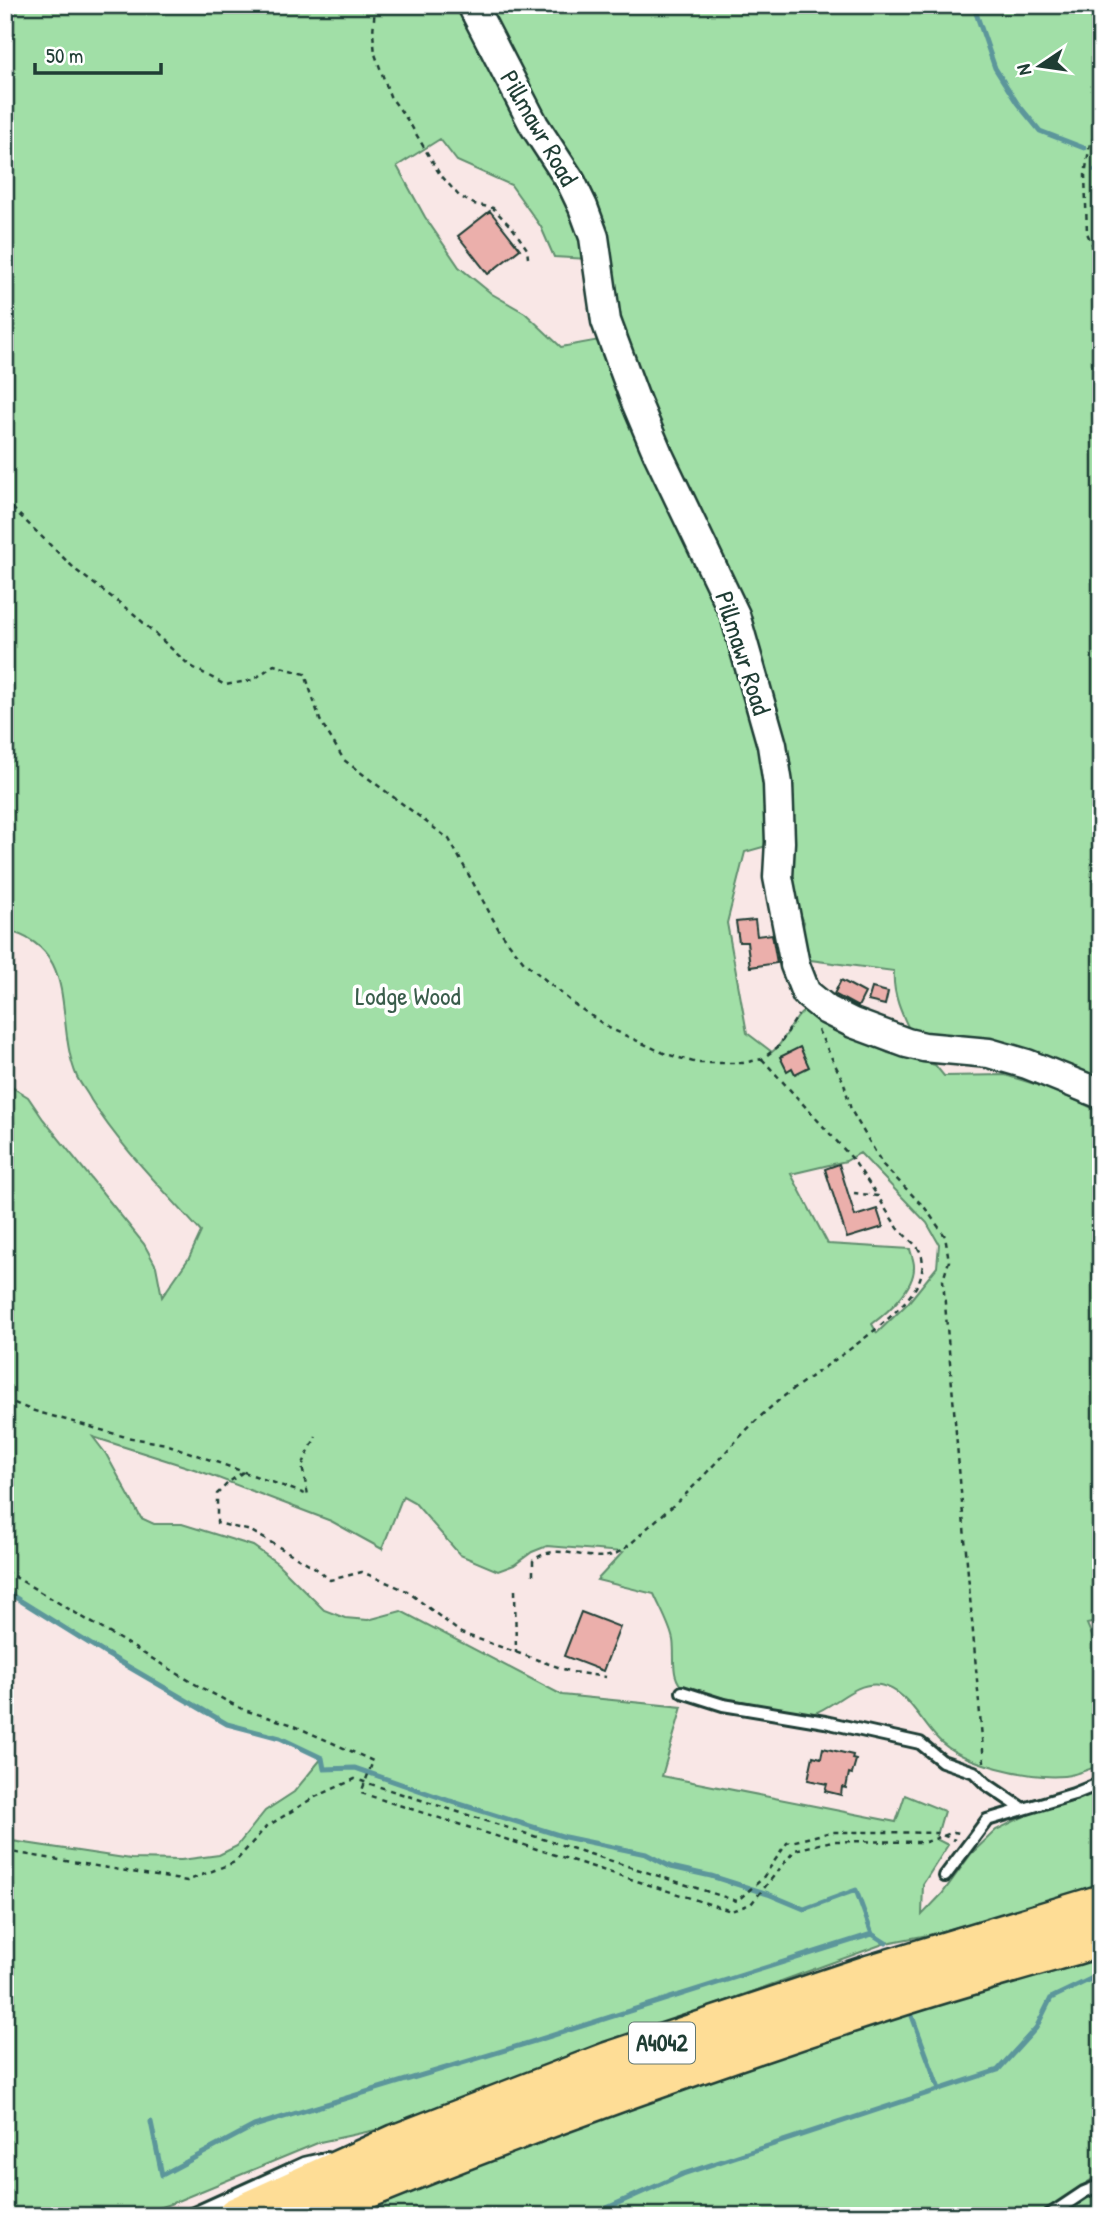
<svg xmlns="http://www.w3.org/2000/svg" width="1106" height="2221" font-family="'Patrick Hand',sans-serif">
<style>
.green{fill:#a1dfa7;stroke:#608e6e;stroke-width:2;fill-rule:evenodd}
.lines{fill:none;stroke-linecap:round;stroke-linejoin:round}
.stream{stroke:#5b969b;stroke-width:5}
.building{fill:#ebafab;stroke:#1f3d34;stroke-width:2}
.lane-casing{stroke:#1f3d34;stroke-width:16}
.secondary-casing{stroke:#1f3d34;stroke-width:33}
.highway-casing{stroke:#1f3d34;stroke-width:42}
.path{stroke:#1f3d34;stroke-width:2.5;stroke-dasharray:5 5;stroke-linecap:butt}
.lane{stroke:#fff;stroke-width:10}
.secondary{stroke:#fff;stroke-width:28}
.highway{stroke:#fedd96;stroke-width:37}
.labels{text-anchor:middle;stroke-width:7;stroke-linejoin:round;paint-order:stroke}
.shield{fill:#fff;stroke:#627771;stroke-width:2}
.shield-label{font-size:24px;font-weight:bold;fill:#1f3d34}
.street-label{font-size:26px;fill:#1f3d34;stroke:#fff}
.park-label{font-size:26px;fill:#395d4b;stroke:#fff}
</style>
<rect width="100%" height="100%" fill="#f9e7e6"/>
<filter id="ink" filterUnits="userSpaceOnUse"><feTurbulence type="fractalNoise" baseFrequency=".0143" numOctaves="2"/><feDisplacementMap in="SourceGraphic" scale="14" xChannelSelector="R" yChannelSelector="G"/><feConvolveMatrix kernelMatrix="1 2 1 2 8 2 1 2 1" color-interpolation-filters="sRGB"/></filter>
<g filter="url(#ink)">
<path class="green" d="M5 5H461L573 213 588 259 554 257 541 227 511 185 457 161 440 139 397 166 425 217 459 267 492 294 525 313 561 347 599 340 730 626 765 759 770 845 745 852 727 923 747 1033 772 1052C787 1041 790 1021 804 1011L888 1053 935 1065 944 1076 1005 1075 1051 1089 1101 1112V1621L1087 1624 1101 1657V1765C1089 1769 1076 1775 1064 1776 1032 1779 961 1764 938 1739 920 1721 908 1690 880 1685 854 1681 835 1707 812 1714L686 1691C669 1678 676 1658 673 1640 670 1625 660 1608 654 1594L597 1580 623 1552 547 1546 532 1552 514 1565 498 1571 460 1555 414 1502 403 1496 382 1549 331 1521 197 1470 93 1437 106 1454 141 1518 154 1524H182L253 1546 277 1563 324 1610 345 1618 368 1620 401 1611 562 1695 682 1707 662 1776 896 1822 905 1795 944 1811 936 1839 948 1845 923 1884 922 1915 942 1894 971 1854 996 1830 1029 1814 1101 1787V1886L933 1934 886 1943 558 2062 394 2126 320 2142 170 2204 146 2212 141 2216H5V1840L131 1859 181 1860 219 1855 237 1846 265 1811 294 1792 322 1758 280 1738 227 1724 103 1652 5 1591V1083L28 1097 43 1119 144 1244 156 1266 162 1297 189 1258 201 1232C163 1189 121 1148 91 1100 87 1092 81 1085 77 1077 53 1021 82 948 5 930ZM860 1153 927 1223 939 1244 937 1267 908 1303 877 1333 872 1324C888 1312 915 1288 914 1266 914 1260 911 1254 910 1249L828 1244 791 1174 846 1161Z
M485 5H1101V1082L912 1035C902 1015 892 994 894 971L803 959 800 940 804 922 787 886V759L642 389 632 350 613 298 612 255 596 203 537 106Z
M1101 1952V2173L1057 2203 1032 2216H345L725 2070Z
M1101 2193V2216H1063C1074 2206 1086 2195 1101 2193Z"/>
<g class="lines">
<path class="stream" d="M971 5 976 13 995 68 1017 103 1040 131 1084 148
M1095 170 1101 172
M5 1591 103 1652 227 1724 280 1738 322 1758 324 1769 355 1768 450 1801 565 1837 646 1854 671 1867 711 1876 768 1894 804 1909 856 1890 872 1934 886 1943
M912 2016 939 2089
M151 2122 162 2175 254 2126 538 2040 872 1934
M589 2216 683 2174 998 2070 1036 2028 1051 1998 1101 1974"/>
</g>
<path class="building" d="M490 211 520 249 488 274 458 236Z
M755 920 757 936 772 934 777 963 750 967 747 942H739L736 922Z
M841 980 865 993 858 1007 834 994Z
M872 988 888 992 885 1005 868 1001Z
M800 1047 809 1067 795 1074 792 1068 787 1071 780 1057Z
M839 1164 855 1216 877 1209 883 1227 847 1238 825 1169Z
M581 1612 620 1627 603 1671 564 1656Z
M823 1748 853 1755 852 1759 856 1760 852 1774 849 1773 846 1788 842 1787 841 1795 825 1791 827 1784 808 1780 813 1756 821 1758Z"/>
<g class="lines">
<defs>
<path id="lane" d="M682 1692 723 1705 825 1722 920 1743 942 1761 974 1772 986 1784 1023 1809
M945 1876 987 1820 1074 1794 1101 1783
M187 2216 304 2163 326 2158
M1048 2216 1084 2192 1101 2185"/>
<path id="secondary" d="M472 5 534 125 571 182 583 207 594 237 606 321 636 402 658 454 735 615 772 745 778 784 780 842 778 877 795 965 806 993 827 1010 853 1023 907 1043 924 1047 989 1053 1027 1064 1101 1094"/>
<path id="highway" d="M236 2216 397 2143 609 2061 870 1974 1101 1904
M303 2216C490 2137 680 2069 873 2006 948 1981 1025 1960 1101 1938"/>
</defs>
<use href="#lane" class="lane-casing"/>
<use href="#secondary" class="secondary-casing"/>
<use href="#highway" class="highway-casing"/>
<path class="path" d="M375 5 373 33 375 54 390 96 409 122 439 173 459 196 474 204 493 208 514 230 527 249 528 258
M1101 128 1090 143 1085 175 1087 233 1093 246 1101 251
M5 501 77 571 134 614 189 665 225 685 253 680 274 665 305 674 320 720 344 760 449 839 499 930 524 962 574 1004 609 1028 666 1054 697 1063H743L762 1059 779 1046 798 1015
M818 1030 844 1083 851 1110 883 1165 925 1208 945 1236 949 1261 943 1280 984 1762
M762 1059 851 1157 877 1195
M5 1399 31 1410 126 1437 166 1444 308 1495 302 1466 316 1436
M243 1472 229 1482 217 1494V1523L251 1531 314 1567 330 1580 362 1572 407 1591 461 1633 572 1672 606 1677
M5 1571 200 1687 244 1710 290 1724 373 1761 361 1793 731 1911 751 1904 795 1850 832 1841 926 1842 954 1832 959 1833
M533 1575V1561C556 1539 589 1565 615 1554 629 1548 641 1533 652 1524 664 1513 677 1503 688 1492 718 1462 745 1428 778 1401 812 1372 916 1314 922 1271 926 1246 911 1244 898 1228 891 1218 884 1207 878 1196L854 1193
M515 1590 516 1653
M5 1851 187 1881 235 1862 266 1827 313 1798 355 1779 737 1901 762 1879 787 1843 831 1832H882L937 1833 955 1840"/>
<use href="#lane" class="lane"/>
<use href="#secondary" class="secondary"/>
<use href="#highway" class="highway"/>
</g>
</g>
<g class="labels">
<rect class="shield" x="629" y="2022.5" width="66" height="41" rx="5"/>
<g class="shield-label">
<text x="662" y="2051">A4042</text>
</g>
<g class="street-label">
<text transform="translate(539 128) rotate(60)" y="9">Pillmawr Road</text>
<text transform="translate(743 653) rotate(72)" y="9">Pillmawr Road</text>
</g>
<g class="park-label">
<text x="408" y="1005">Lodge Wood</text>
</g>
</g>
<rect width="1106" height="2221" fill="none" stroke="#fff" stroke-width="28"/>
<rect x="14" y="14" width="1078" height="2193" fill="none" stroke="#1f3d34" stroke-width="2.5" filter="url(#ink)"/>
<g transform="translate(1040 66) rotate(257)" stroke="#ffffff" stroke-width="5" paint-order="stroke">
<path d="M0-5L12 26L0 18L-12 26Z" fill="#1f3d34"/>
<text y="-10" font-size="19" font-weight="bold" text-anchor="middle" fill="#1f3d34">N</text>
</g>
<path d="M35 63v10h126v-10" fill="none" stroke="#1f3d34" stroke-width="3.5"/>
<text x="46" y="63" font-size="21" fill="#1f3d34" stroke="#ffffff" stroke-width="5" paint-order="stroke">50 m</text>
</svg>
